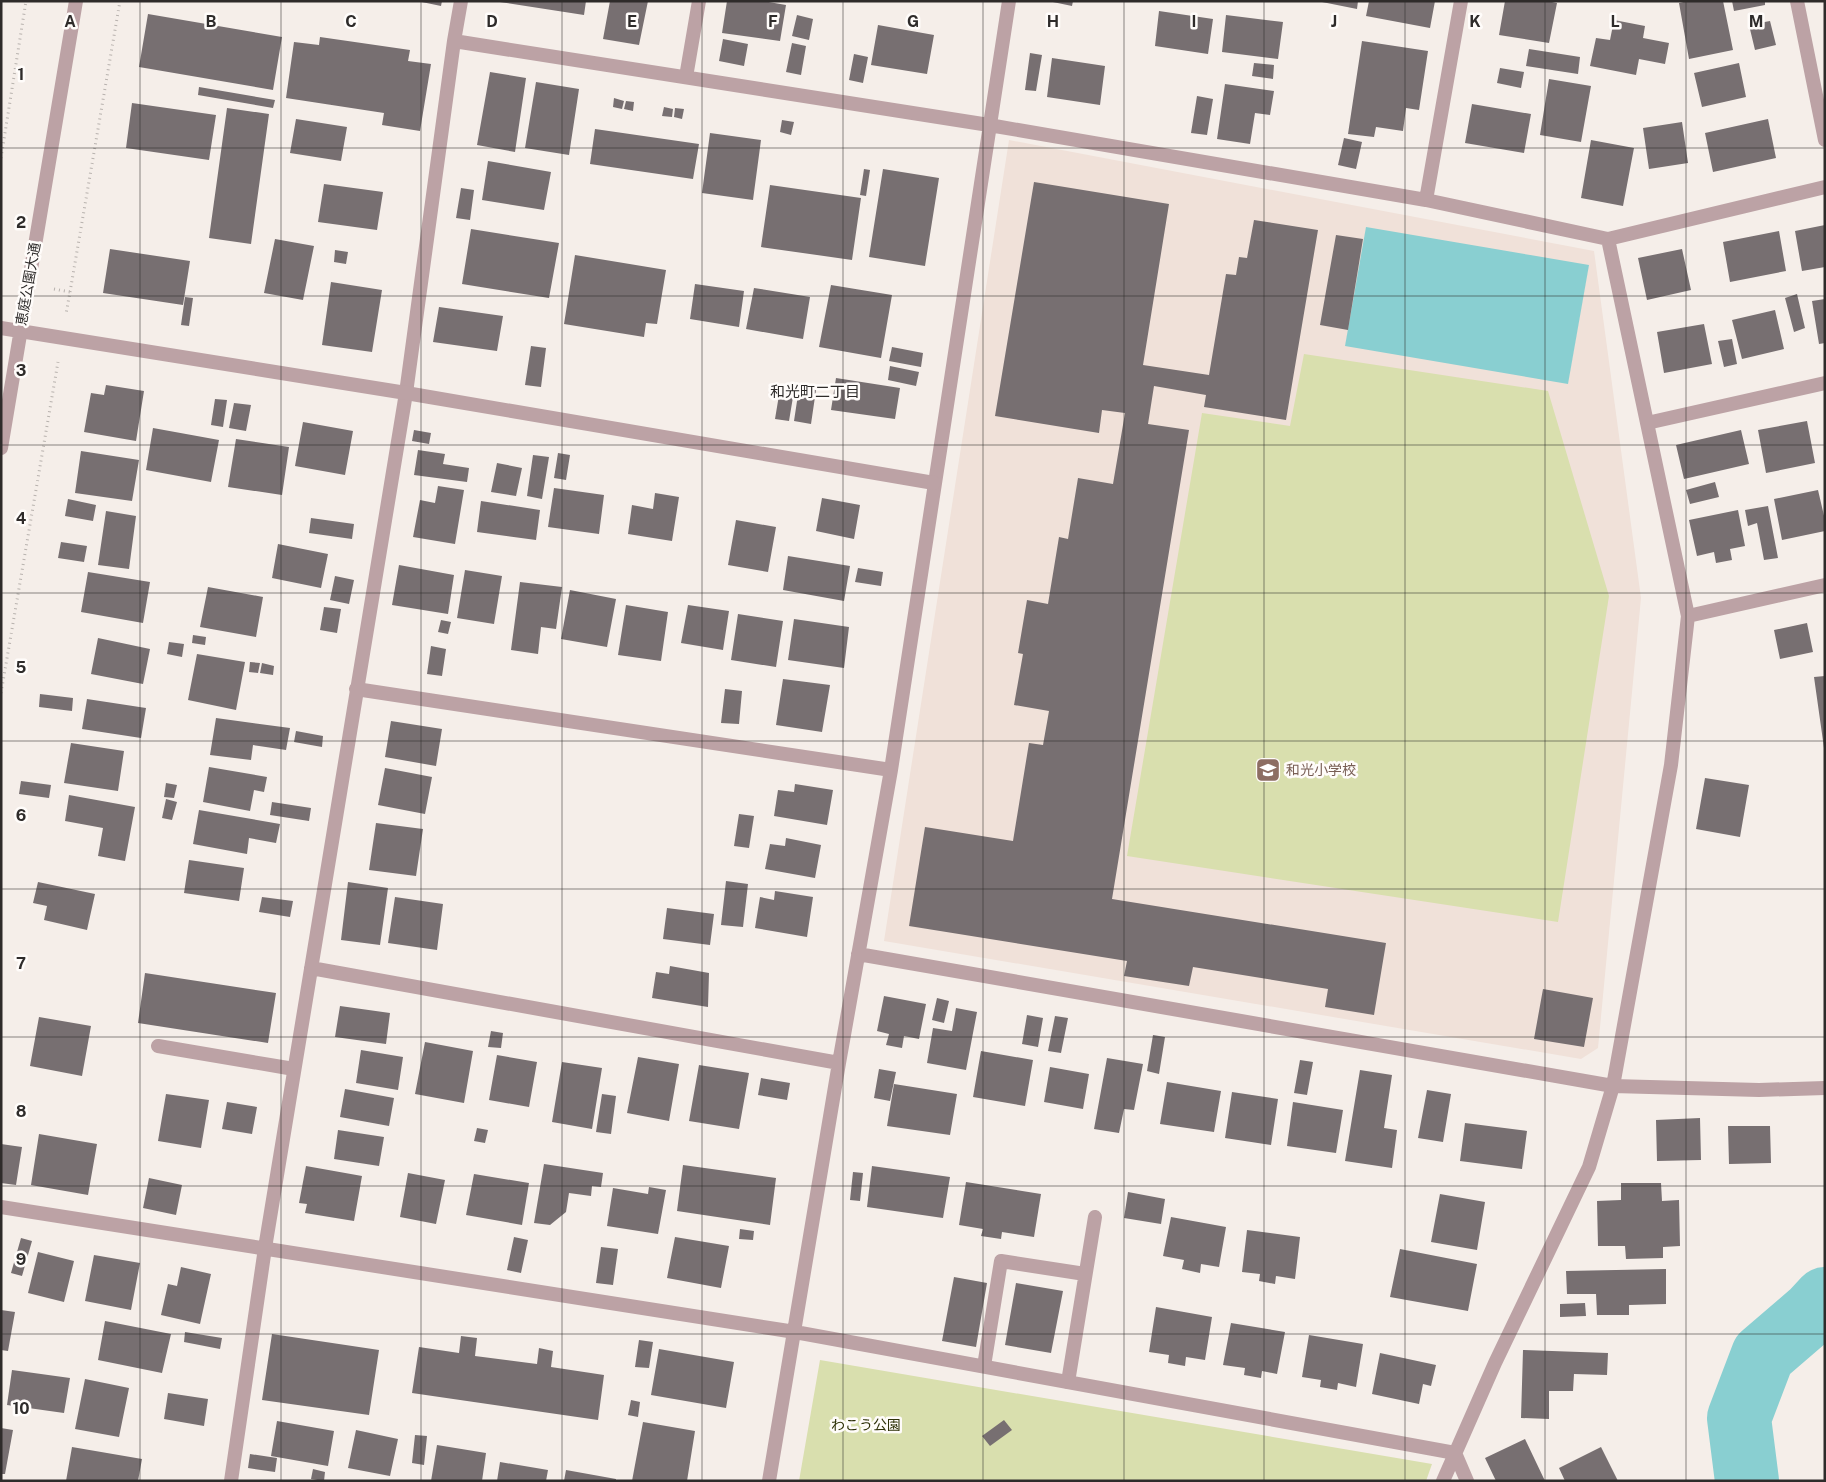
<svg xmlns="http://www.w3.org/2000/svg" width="1826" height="1482" font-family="'Public Sans','Noto Sans JP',sans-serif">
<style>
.built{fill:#f0e1d9}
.green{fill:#d9dfae}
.water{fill:#89cfd1}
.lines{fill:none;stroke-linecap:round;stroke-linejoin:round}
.river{stroke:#89cfd1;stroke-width:64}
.building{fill:#776f71}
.path{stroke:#b8b2ae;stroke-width:3;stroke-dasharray:1 4;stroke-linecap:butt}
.service{stroke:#bca2a5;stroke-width:14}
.minor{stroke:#bca2a5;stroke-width:14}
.tertiary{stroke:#bca2a5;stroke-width:14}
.grid{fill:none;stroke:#2e2b2a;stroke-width:1;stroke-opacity:0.55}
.labels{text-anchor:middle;stroke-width:5;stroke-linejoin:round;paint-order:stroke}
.street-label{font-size:14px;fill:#2e2b2a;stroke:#fffcfa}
.education-label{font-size:14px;fill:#785e54;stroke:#fffcfa;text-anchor:start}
.park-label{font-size:14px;fill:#2e3107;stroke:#fffcfa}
.neighbourhood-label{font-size:15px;fill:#2e2b2a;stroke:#fffcfa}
.grid-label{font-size:16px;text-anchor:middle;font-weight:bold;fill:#2e2b2a;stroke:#fffcfa;stroke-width:5;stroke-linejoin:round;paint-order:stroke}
</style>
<rect width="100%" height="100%" fill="#f5eee9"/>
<path class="built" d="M1009 140 1594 251 1641 598 1598 1048 1581 1059 884 941Z"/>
<path class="green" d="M1304 354 1548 391 1609 596 1558 922 1127 856 1202 413 1290 426Z
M820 1360 1432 1464 1426 1481H799Z"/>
<path class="water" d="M1366 227 1589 265 1568 384 1345 346Z"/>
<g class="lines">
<path class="river" d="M1747 1481 1739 1418 1763 1355 1813 1312 1825 1299"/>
</g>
<path class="building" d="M417 1H442L441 6Z
M493 1H586L584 15Z
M610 1H648L639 45 603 39Z
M727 1H763L786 5 780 41 722 33Z
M1048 1H1073L1072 6Z
M1317 1H1358L1357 9Z
M1369 1H1435L1430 28 1366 16Z
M1505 1H1547L1557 3 1549 43 1499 35Z
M1688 1H1723L1733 50 1689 59 1679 3Z
M1732 1H1765V5L1734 11Z
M1159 11 1213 19 1208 54 1155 46Z
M148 14 282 37 273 90 139 67Z
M797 15 813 19 809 40 792 36Z
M1226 15 1283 22 1278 59 1222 52Z
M1614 20 1645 26 1643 38 1669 43 1665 64 1639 59 1636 75 1590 66 1596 38 1610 40Z
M1770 21 1776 45 1755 50 1749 25Z
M878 25 934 35 927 74 871 65Z
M320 37 410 50 408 61 431 64 420 131 382 125 384 113 286 98 294 42 319 45Z
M723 39 748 44 744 66 719 61Z
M1362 41 1428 51 1419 110 1406 108 1403 131 1376 127 1374 137 1348 134Z
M792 43 806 46 801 75 786 72Z
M1529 49 1580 57 1578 74 1526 66Z
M1030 53 1042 55 1036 91 1025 90Z
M854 54 868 57 863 83 849 80Z
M1052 58 1105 66 1100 105 1047 97Z
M1254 63 1274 65 1273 79 1252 76Z
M1739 63 1746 97 1702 107 1694 73Z
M1500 68 1524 72 1521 88 1497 83Z
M490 72 526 78 515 152 477 145Z
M1549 79 1591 86 1581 142 1540 135Z
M536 82 579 89 569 155 525 148Z
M1225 84 1274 91 1270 115 1255 113 1250 144 1217 139Z
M199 87 275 100 273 108 198 95Z
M1197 96 1213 99 1207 135 1191 133Z
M614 98 624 101 622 109 613 107Z
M626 101 634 102 633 111 624 109Z
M132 103 216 115 209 160 126 148Z
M1472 104 1531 114 1524 153 1465 143Z
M664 107 673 109 672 117 662 116Z
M227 108 269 114 251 244 209 238Z
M675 108 684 109 682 119 674 117Z
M296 119 347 127 341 161 290 153Z
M1768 119 1776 158 1713 172 1705 133Z
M782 120 794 122 791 135 780 132Z
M1682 122 1688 163 1649 169 1643 128Z
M595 129 699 144 693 179 590 164Z
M710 133 761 140 753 200 702 193Z
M1344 138 1362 142 1356 169 1338 165Z
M1591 140 1634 148 1623 206 1581 198Z
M488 161 551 172 544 210 482 200Z
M864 169 870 170 866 196 860 195Z
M883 169 939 178 925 266 869 257Z
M1034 182 1169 204 1143 365 1209 375 1226 274 1236 275 1239 257 1247 258 1254 220 1318 230 1286 420 1204 407 1206 395 1154 386 1148 424 1189 430 1112 899 1386 943 1374 1015 1325 1007 1328 989 1193 967 1189 986 1124 976 1127 961 909 926 925 827 1013 841 1029 743 1043 745 1049 711 1014 705 1023 654 1018 653 1027 600 1048 604 1059 537 1068 539 1078 478 1113 484 1125 413 1102 410 1099 433 995 416Z
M324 184 383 192 377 230 318 222Z
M770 185 861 198 852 260 761 247Z
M461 188 474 190 470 220 456 218Z
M1825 225V267L1802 271 1795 231Z
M471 229 559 243 549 298 462 284Z
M1779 231 1786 271 1730 282 1723 242Z
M1336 235 1363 239 1348 330 1320 325Z
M275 239 314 246 303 300 264 293Z
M110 249 190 261 183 305 103 293Z
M1682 249 1691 290 1647 300 1638 258Z
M335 250 348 252 346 264 334 262Z
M575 255 666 270 657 324 646 323 644 337 564 324Z
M331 282 382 290 372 352 322 345Z
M695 284 744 291 739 327 690 319Z
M831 285 892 295 881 358 819 347Z
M754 288 810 297 803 339 746 329Z
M1797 294 1805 328 1794 332 1785 298Z
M185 297 193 298 189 326 181 325Z
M1825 299V343L1819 344 1812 301Z
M439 307 503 316 497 351 433 342Z
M1775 310 1784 349 1742 359 1732 320Z
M1704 324 1712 364 1664 373 1657 332Z
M1732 339 1737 364 1724 367 1718 341Z
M531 346 546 348 541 387 525 385Z
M892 347 923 353 921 367 889 361Z
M890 366 919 372 916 386 888 380Z
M836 378 900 388 895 419 831 410Z
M106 385 144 391 136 441 84 432 91 393 104 395Z
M799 388 816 390 811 424 794 421Z
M780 389 794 391 789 421 775 419Z
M215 399 227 400 223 427 211 425Z
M234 403 251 405 246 431 229 428Z
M1807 421 1815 463 1766 473 1758 430Z
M303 422 353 431 345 475 295 466Z
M153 428 219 440 211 482 146 470Z
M414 430 431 433 429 444 412 441Z
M1741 430 1749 464 1684 479 1676 445Z
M236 439 289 447 282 495 228 487Z
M418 450 445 454 443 464 469 468 467 482 414 475Z
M81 451 139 460 132 501 75 493Z
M558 453 570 455 566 480 554 478Z
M533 455 549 457 542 499 527 496Z
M497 463 522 468 516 496 491 492Z
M1715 482 1719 497 1690 504 1686 490Z
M438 486 464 490 455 544 413 537 420 500 435 503Z
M554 488 604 495 599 534 548 527Z
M1818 490 1825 520V531L1782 540 1774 499Z
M655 493 679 497 672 541 628 534 632 505 653 509Z
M822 498 860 505 854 539 816 531Z
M68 499 96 505 93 521 65 516Z
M481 501 540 510 536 540 477 532Z
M1768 506 1778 558 1764 560 1757 523 1748 526 1745 510Z
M1738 510 1745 546 1730 549 1732 560 1716 563 1714 552 1697 556 1689 520Z
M106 511 136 516 129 569 98 565Z
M311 518 354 524 352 539 309 533Z
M736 520 776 527 768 572 728 565Z
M61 542 87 546 84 562 58 558Z
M278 544 328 554 321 588 272 578Z
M788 556 850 566 844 601 783 590Z
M399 565 454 575 448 614 392 605Z
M858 568 883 572 881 586 855 582Z
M465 570 502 576 494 624 457 618Z
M88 572 150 582 143 623 81 612Z
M335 576 354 580 349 604 330 600Z
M520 582 562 587 556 629 541 627 538 654 511 650Z
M208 587 263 597 256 637 200 627Z
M570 590 616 599 607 647 561 639Z
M626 605 668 612 661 661 618 655Z
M688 605 729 611 723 650 681 643Z
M324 607 341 609 337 633 320 630Z
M738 614 783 621 776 667 731 660Z
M794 619 849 627 844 668 788 660Z
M441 620 451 622 448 634 438 632Z
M1807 623 1813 652 1780 659 1774 630Z
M193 635 206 637 205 645 192 643Z
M98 638 150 649 143 684 91 674Z
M169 642 184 644 182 657 167 654Z
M431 646 446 649 442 676 427 674Z
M197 654 245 662 236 710 188 700Z
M250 662 260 663 258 673 249 672Z
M262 663 274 666 273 675 260 673Z
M1825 676V748H1824L1814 677Z
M783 679 830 685 822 732 776 725Z
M725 689 742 691 739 724 721 723Z
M40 694 73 698 72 711 39 707Z
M87 699 146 708 141 738 82 729Z
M216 718 290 728 286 750 253 745 251 760 210 755Z
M391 721 442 729 436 766 385 757Z
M296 731 323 736 322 747 294 742Z
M71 743 124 751 118 791 64 783Z
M209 767 267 777 264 792 254 790 250 811 203 802Z
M385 768 432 777 425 814 378 805Z
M1705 778 1749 785 1740 837 1696 829Z
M21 781 51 785 49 798 19 794Z
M166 783 177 785 174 798 164 797Z
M795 784 833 790 827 825 774 816 778 790 794 792Z
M69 795 135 807 125 861 98 856 103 828 65 821Z
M166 799 177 802 172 820 162 818Z
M272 802 311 808 309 821 270 815Z
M199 810 280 824 276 843 249 838 247 854 193 844Z
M739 814 754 816 749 848 734 846Z
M376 823 423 829 416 876 369 870Z
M786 838 821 845 815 878 765 869 770 844 785 846Z
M189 860 244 868 239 901 184 893Z
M726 881 748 884 743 927 721 925Z
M38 882 95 894 87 930 44 920 47 906 33 903Z
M348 882 388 888 380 945 341 940Z
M775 891 813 897 807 937 755 928 760 897 774 900Z
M262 897 293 901 290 917 259 912Z
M395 897 443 904 437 950 388 943Z
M667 908 714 914 710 945 663 939Z
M670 966 709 973 708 1007 652 998 656 972 669 974Z
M145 973 276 993 268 1043 138 1023Z
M1543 989 1593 998 1584 1047 1534 1039Z
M884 996 926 1004 919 1039 904 1036 902 1048 886 1045 889 1034 877 1031Z
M937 998 949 1001 944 1023 932 1020Z
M340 1006 390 1013 386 1044 335 1037Z
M956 1008 977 1012 966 1070 927 1063 933 1028 952 1031Z
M1027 1015 1043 1018 1038 1047 1022 1044Z
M1055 1016 1068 1018 1061 1053 1048 1051Z
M39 1017 91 1026 82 1076 30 1066Z
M491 1031 503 1033 501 1048 488 1047Z
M1153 1035 1165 1037 1159 1074 1147 1071Z
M425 1042 473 1051 464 1103 415 1094Z
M361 1050 403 1057 398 1090 356 1083Z
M981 1051 1033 1060 1025 1106 973 1097Z
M497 1055 537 1062 529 1107 489 1100Z
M638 1057 679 1064 669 1121 627 1113Z
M1107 1058 1143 1064 1134 1110 1124 1109 1119 1133 1094 1129Z
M1300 1060 1313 1062 1307 1095 1294 1093Z
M562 1062 602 1068 592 1129 552 1122Z
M699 1065 749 1073 739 1129 689 1121Z
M1050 1067 1089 1074 1083 1109 1044 1102Z
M879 1069 896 1072 890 1101 874 1098Z
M1360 1070 1392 1075 1384 1128 1397 1130 1392 1168 1345 1161Z
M761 1078 790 1083 787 1100 758 1095Z
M1167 1082 1221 1091 1214 1132 1160 1124Z
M894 1084 957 1094 950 1135 887 1126Z
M345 1089 394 1098 389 1126 340 1117Z
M1427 1090 1451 1094 1443 1142 1418 1138Z
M1232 1092 1278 1099 1271 1145 1225 1138Z
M166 1094 209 1100 201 1148 158 1141Z
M602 1094 616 1096 611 1134 596 1132Z
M227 1102 257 1107 252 1134 222 1129Z
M1293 1102 1343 1110 1336 1153 1287 1146Z
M1700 1118 1701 1160 1657 1161 1656 1120Z
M1465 1123 1527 1131 1522 1169 1460 1161Z
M1728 1126H1770L1771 1163 1729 1164Z
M477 1128 488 1130 485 1143 474 1141Z
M338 1130 384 1137 379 1166 334 1159Z
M39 1134 97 1144 88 1195 31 1185Z
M1 1144 22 1147 16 1185 1 1183Z
M544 1164 603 1173 601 1187 592 1186 591 1196 569 1193 566 1212 550 1225 534 1223Z
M683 1165 776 1178 770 1225 677 1211Z
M306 1166 362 1176 354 1221 305 1213 307 1204 299 1203Z
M872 1166 950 1177 943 1218 867 1207Z
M853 1172 863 1173 860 1201 850 1200Z
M408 1173 445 1180 436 1224 400 1217Z
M474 1174 529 1183 522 1225 466 1215Z
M149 1178 182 1185 176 1215 143 1208Z
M966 1182 1041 1194 1034 1237 1002 1232 1001 1239 981 1236 983 1229 959 1225Z
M1621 1183H1661L1662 1201 1679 1200 1680 1246 1663 1247V1258L1626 1259 1625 1246H1598L1597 1201 1621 1200Z
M649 1187 666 1190 658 1234 607 1226 613 1188 648 1194Z
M1128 1192 1165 1199 1161 1224 1124 1218Z
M1440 1194 1485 1202 1477 1250 1431 1242Z
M1171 1217 1226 1227 1219 1267 1201 1264 1200 1273 1182 1269 1184 1260 1163 1256Z
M740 1229 754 1231 753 1240 739 1239Z
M1247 1230 1300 1237 1295 1279 1276 1276 1275 1284 1259 1281 1260 1274 1242 1272Z
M514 1237 528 1240 521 1273 507 1270Z
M675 1237 729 1246 721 1288 667 1278Z
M21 1238 32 1241 22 1276 11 1273Z
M601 1247 618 1249 613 1285 596 1283Z
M1400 1249 1477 1264 1468 1311 1390 1297Z
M38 1252 74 1261 64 1302 28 1293Z
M94 1255 140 1263 131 1310 85 1301Z
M181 1267 211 1274 200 1324 161 1315 168 1284 177 1286Z
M1666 1269V1304L1629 1305V1315H1597L1596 1294H1567L1566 1271Z
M954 1277 987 1283 976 1347 942 1341Z
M1016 1283 1063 1291 1051 1353 1005 1345Z
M1585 1303 1586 1316 1560 1317V1304Z
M1156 1307 1212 1317 1205 1360 1186 1357 1185 1366 1168 1363 1169 1355 1149 1352Z
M1 1310 15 1312 8 1351 1 1350Z
M105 1321 171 1334 162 1373 98 1360Z
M1231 1323 1285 1332 1277 1374 1262 1371 1261 1378 1244 1375 1245 1368 1223 1365Z
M185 1332 222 1338 220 1349 184 1342Z
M272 1334 379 1350 369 1415 262 1400Z
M1309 1335 1363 1344 1356 1387 1338 1383 1337 1390 1320 1387 1321 1380 1302 1377Z
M461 1336 477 1338 475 1356 537 1364 539 1348 553 1351 551 1367 604 1375 598 1420 412 1393 419 1347 459 1353Z
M639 1340 653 1342 649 1368 635 1367Z
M659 1349 734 1362 726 1408 651 1395Z
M1523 1350 1608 1353 1607 1375 1574 1374 1573 1391H1549V1419L1521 1418Z
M1380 1353 1436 1365 1431 1386 1423 1384 1419 1404 1372 1394Z
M12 1370 70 1378 64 1413 7 1405Z
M85 1379 129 1388 119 1437 75 1429Z
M168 1393 208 1399 204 1426 164 1419Z
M631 1400 640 1402 638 1417 628 1415Z
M1004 1420 1012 1430 990 1446 982 1436Z
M277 1421 334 1431 328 1466 271 1456Z
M643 1422 695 1431 687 1481H632Z
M1 1428 13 1430 5 1474H1Z
M356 1430 398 1439 390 1476 348 1468Z
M415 1435 427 1436 424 1465 412 1463Z
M1525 1439 1545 1481H1496L1485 1458Z
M437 1445 486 1453 482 1481H431Z
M72 1447 142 1459 138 1481H66Z
M1601 1447 1618 1481H1565L1559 1468Z
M250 1454 277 1458 275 1472 248 1468Z
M500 1462 548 1470 546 1481H497Z
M313 1469 325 1472 324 1481 311 1479Z
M566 1470 616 1479V1481H564Z"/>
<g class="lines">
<path class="path" d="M1 158 26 1
M54 289 70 292 66 314
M70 292 120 1
M1 693 58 362"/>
<path class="service" d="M158 1046 294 1069
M984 1366 1001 1261 1085 1274
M1068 1382 1095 1217"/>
<path class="minor" d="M1797 1 1825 140
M454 41 989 125 1426 200 1608 239 1825 187
M686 77 699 1
M1426 200 1461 1
M1647 423 1825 383
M1688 616 1825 585
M356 689 891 770
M858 954 1613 1086 1759 1090 1825 1088
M311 968 839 1063
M1 1207 795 1332 1455 1453 1467 1481
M231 1481 265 1248 406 393 454 41 461 1
M769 1481 839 1063 891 770 1009 1
M1443 1481 1495 1363 1589 1167 1613 1086 1671 765 1688 616 1608 239"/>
<path class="tertiary" d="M1 328 406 393 934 483
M1 448 76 1"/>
</g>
<path class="grid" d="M140 1V1481M281 1V1481M421 1V1481M562 1V1481M702 1V1481M843 1V1481M983 1V1481M1124 1V1481M1264 1V1481M1405 1V1481M1545 1V1481M1686 1V1481M1 148H1825M1 296H1825M1 445H1825M1 593H1825M1 741H1825M1 889H1825M1 1037H1825M1 1186H1825M1 1334H1825"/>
<defs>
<symbol id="school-square" viewBox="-11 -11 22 22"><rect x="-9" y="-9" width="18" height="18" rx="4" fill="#8d6e63" stroke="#fffcfa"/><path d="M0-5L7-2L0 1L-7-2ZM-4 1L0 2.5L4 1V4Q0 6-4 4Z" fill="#fff"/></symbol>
</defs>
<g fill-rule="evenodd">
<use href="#school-square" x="1254" y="756" width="28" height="28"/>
</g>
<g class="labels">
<g class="street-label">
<text transform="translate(28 284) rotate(-80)" y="5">恵庭公園大通</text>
</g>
<g class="education-label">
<text x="1286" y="775">和光小学校</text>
</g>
<g class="park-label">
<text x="866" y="1430">わこう公園</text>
</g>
<g class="neighbourhood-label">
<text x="815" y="397">和光町二丁目</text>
</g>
</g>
<g class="grid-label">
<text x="70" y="27">A</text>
<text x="211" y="27">B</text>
<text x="351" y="27">C</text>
<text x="492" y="27">D</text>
<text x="632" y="27">E</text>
<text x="773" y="27">F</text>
<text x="913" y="27">G</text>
<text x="1053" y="27">H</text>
<text x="1194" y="27">I</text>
<text x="1334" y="27">J</text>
<text x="1475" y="27">K</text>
<text x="1615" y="27">L</text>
<text x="1756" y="27">M</text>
<text x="21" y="80">1</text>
<text x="21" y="228">2</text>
<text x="21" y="376">3</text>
<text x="21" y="524">4</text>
<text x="21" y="673">5</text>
<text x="21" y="821">6</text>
<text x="21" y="969">7</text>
<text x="21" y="1117">8</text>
<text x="21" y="1265">9</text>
<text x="21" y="1414">10</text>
</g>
<rect width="1826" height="1482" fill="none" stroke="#2e2b2a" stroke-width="5"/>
</svg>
